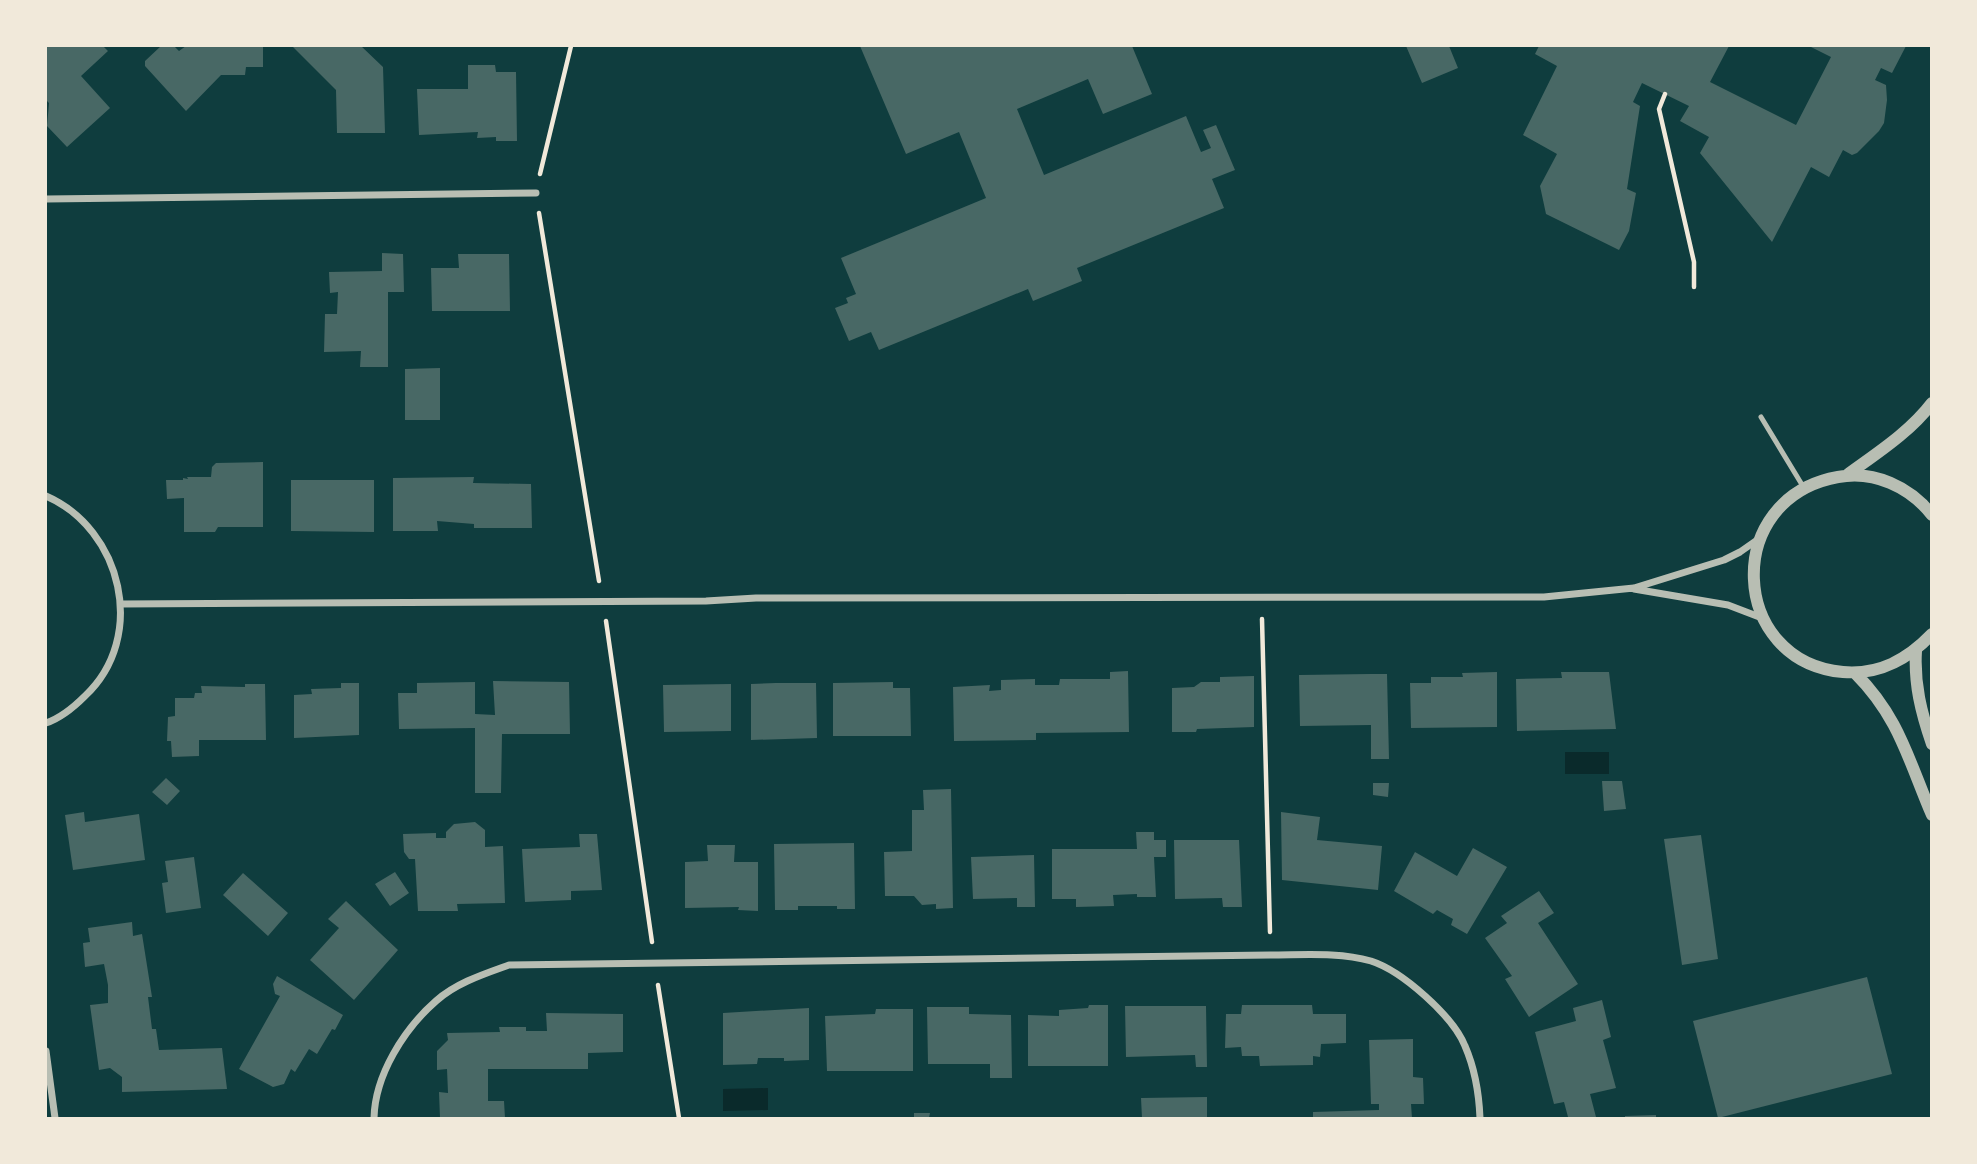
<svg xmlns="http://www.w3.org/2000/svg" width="1977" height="1164" font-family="Roboto,sans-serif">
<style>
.water{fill:#0a2a2b}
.building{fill:#486865}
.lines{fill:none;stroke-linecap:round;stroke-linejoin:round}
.path{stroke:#f1e9da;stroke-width:4.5}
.service{stroke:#b8beb3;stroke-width:5}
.minor{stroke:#b8beb3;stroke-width:7}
.tertiary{stroke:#b8beb3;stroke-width:12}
</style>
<rect width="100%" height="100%" fill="#0f3d3e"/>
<path class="water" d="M1565 752H1609V774H1565Z
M768 1088V1110L723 1111V1089Z"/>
<path class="building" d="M46 46H103L108 51 81 76 110 108 67 147 47 126 49 103 46 100Z
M161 46H174L179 51 186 46H263V67H246L245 75H221L186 111 145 66V61Z
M292 46H361L383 67 385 133H337L336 90Z
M860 46H1132L1152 94 1103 114 1088 79 1017 109 1044 175 1186 116 1201 152 1211 148 1203 130 1216 125 1235 170 1212 179 1224 208 1077 268 1082 281 1033 301 1028 289 879 350 871 332 849 341 835 308 848 303 846 298 856 294 841 258 986 198 959 132 906 154Z
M1406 46H1449L1458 68 1422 83Z
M1539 46H1729L1710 82 1796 125 1831 57 1809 46H1906L1892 73 1881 68 1875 80 1886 85 1887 100 1884 123 1879 131 1857 153 1852 155 1843 150 1829 177 1811 167 1772 242 1700 153 1709 137 1680 121 1689 106 1642 83 1633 102 1640 106 1627 189 1636 193 1629 231 1619 250 1546 214 1540 186 1557 154 1523 135 1557 66 1535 54Z
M468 65H495L496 72H516L517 141H496V137L477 138 478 132 419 135 417 89H468Z
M382 253 403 254 404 292H388V367H360L361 351 324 352 325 314H337L338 292 330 293 329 272 382 271Z
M458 254H509L510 311H432L431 268H459Z
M440 368V420H405V369Z
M263 462V527H218L215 532H184V498L167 499 166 480H183V478L188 479 187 477H211L212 467 216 463Z
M474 477 473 483 531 484 532 528H474V524L437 521 438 531H393V478Z
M291 480H374V532L291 531Z
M1128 671 1129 732 1036 733V740L954 741 953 687 990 685 989 691 1001 690V680L1035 679V685H1059L1060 679H1110V672Z
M1497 672V727L1411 728 1410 683H1431V677H1463L1462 673Z
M1561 672H1609L1616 729 1517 731 1516 679 1562 678Z
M1370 674H1387L1389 759H1371V725L1300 726 1299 675Z
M1254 676V727L1197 729 1196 732H1172V688L1194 687 1201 682H1220V677Z
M493 681 569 682 570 734H502L501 793H475V728L399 729 398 693H417V683L475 682V714L495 715Z
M893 682V688H910L911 736H833V683Z
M341 683H359V735L294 738V695L312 694 311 689 341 688Z
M776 683H816L817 738 751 740V684Z
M245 684H265L266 740H199V756L172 757 171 741H167L168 717 175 716V698H194L195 693H202L201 686 245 687Z
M731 684V731L664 732 663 685Z
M166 778 180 791 167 805 152 792Z
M1602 781H1622L1626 809 1604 811Z
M1373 783H1389L1388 797 1373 795Z
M951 789 953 908 936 909V904L922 905 914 896H885L884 852 912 851V810H924L923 790Z
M84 812 85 822 139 814 145 860 73 870 65 815Z
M1281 812 1320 817 1317 840 1382 846 1378 890 1282 880Z
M475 822 485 830V847L503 846 505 903 457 904 458 911H418L415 859H409L404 852 403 834 436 833V838H446V832L454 824Z
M1136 832H1154V840H1166V857H1154L1156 897H1137V894L1113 895 1114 906 1076 907V899H1052V849H1137Z
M579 834H597L602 890 571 891V900L525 902 522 849 580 847Z
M1701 835 1718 959 1682 965 1664 839Z
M1174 840H1239L1242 907H1223L1222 898 1175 899Z
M854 843 855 909H837V906H798V910H775L774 844Z
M707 845H735L734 862H758V911L738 910 739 907 685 908V862L708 861Z
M1473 848 1507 867 1467 934 1451 925 1453 919 1437 910 1433 914 1394 891 1415 852 1457 876Z
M1034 855 1035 907H1017V898L973 899 971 857Z
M194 857 201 908 166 913 162 883 168 882 165 861Z
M395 872 409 893 390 906 375 884Z
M243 873 288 913 268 936 223 895Z
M1539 891 1554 913 1538 923 1578 984 1529 1017 1505 979 1512 976 1485 938 1507 923 1501 916Z
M346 901 398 950 354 1000 310 960 339 928 328 919Z
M132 922 133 936 142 934 152 997H148L152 1029H156L159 1050 222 1048 227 1089 122 1092V1077L110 1068 99 1070 90 1005 108 1003V985L104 964 85 967 83 943 90 942 88 928Z
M277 976 343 1015 335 1030 332 1029 317 1054 309 1049 295 1072 291 1069 284 1084 273 1087 239 1069 280 996 275 994 273 984Z
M1867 977 1892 1074 1718 1118 1693 1021Z
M1602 1000 1611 1037 1603 1040 1616 1088 1590 1094 1596 1117H1568L1564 1102 1554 1104 1535 1032 1576 1021 1573 1008Z
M1089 1005H1108V1066H1028V1015L1059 1016V1010L1088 1008Z
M1242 1005H1312L1313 1014H1346V1043L1321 1044 1320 1057 1313 1056V1065L1260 1066 1259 1056H1242L1241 1047 1225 1048 1226 1014H1241Z
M1125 1006H1206L1207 1067H1196L1195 1055 1126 1057Z
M927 1007H969V1014L1011 1015 1012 1078H990V1064H928Z
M809 1008V1060L784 1061V1058H758L757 1064 723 1065V1013Z
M876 1009H913V1071H827L825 1016 875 1014Z
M546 1013 623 1014V1052L588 1053V1069H488V1101H504L505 1118H440L439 1092 448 1093 447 1069 437 1070V1051L448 1040 447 1033 500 1032 499 1027H526V1031H547Z
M1413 1039V1077L1423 1078 1424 1104H1411L1412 1118H1313V1112L1379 1110V1104H1371L1369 1040Z
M1207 1097V1118H1142L1141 1098Z
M914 1113H930L929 1118H914Z
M1656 1115V1118H1625V1116Z"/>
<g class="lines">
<path class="path" d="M1665 94 1659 109 1694 262V287
M540 174 571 46
M539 213 599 581
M1262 619 1270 932
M606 621 652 942
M658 985 679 1118"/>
<path class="service" d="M1761 417 1804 488"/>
<path class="minor" d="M46 199 536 193
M46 496C122 529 148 637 85 696 73 708 61 718 46 723
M1634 589 1728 605 1762 618
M120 604 706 601 756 598 1544 597 1634 588 1724 560 1740 552 1760 538
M46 1051 55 1118
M374 1118C375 1075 404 1029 436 1001 456 983 484 974 509 965L1270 955C1304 955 1339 952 1371 961 1402 971 1453 1016 1465 1046 1475 1069 1479 1094 1480 1118"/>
<path class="tertiary" d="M1847 475C1877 453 1909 433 1932 403
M1932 515C1910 487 1874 470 1838 477 1721 498 1729 662 1843 672 1879 675 1907 660 1932 634
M1916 651C1914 684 1921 712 1932 744
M1855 673C1899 717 1908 759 1932 815"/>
</g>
<rect width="1977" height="1164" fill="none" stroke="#f1e9da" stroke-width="94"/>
</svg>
